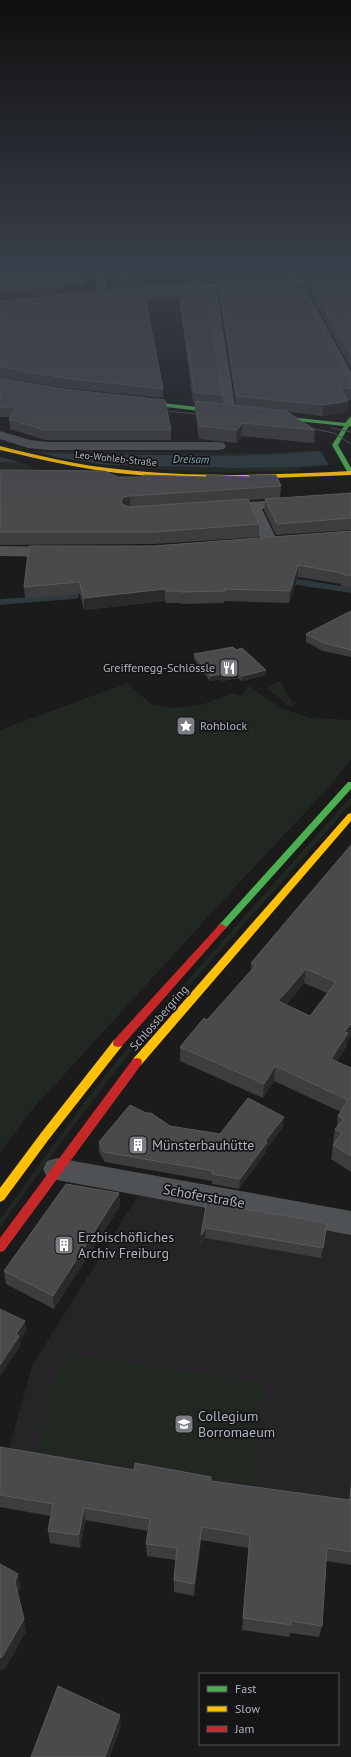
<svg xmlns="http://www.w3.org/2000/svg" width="351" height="1757" font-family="'PT Sans',sans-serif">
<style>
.built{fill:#252527}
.green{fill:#212821}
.water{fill:#2e393d}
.pier{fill:#1b1b1b}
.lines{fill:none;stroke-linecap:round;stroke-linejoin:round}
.stream{stroke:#2e393d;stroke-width:5.5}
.street{fill:#4f5254;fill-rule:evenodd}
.fast{fill:#4caf50;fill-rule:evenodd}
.slow{fill:#ffc107;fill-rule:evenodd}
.jam{fill:#c62828;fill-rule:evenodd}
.tram{stroke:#505152;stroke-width:1}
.wall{fill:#3c3d3e;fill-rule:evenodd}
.shaded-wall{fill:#2a2a2b}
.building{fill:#494a4c;stroke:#585a5d;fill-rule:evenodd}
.labels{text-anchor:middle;stroke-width:3.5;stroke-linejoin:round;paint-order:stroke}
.far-street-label{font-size:10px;fill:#adb4bb;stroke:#151517}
.far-water-label{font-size:11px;font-style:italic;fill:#86a6b4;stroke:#151517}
.poi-label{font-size:12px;fill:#adb4bb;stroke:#151517;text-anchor:end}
.street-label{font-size:12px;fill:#adb4bb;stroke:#151517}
.near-poi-label{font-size:14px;fill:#adb4bb;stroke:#151517;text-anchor:start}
.near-street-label{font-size:14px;fill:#adb4bb;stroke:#151517}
</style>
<rect width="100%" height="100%" fill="#1b1b1b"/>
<path class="built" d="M107 265H279L280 273 273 278 114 289 111 288Z
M139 1194 351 1232V1565L313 1558 324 1575 319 1637 290 1633 292 1555 184 1537 181 1561 147 1556 151 1532 86 1520 80 1548 50 1543 55 1517 0 1507V1481L32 1366Z"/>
<path class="green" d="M320 450 322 451 262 455 55 454 36 453 31 451 269 453Z
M0 462H19L31 465 32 468 38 470 0 474Z
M102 465 234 468 300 467 302 471 197 472Z
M280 681 291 701 296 703 290 707 266 688Z
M127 683 151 704 172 708 201 705 233 693 242 696 249 686 280 708 311 718 351 720V759L331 785 239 883 31 1111 0 1153V730Z
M351 797V803L321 838 136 1045 71 1129 0 1227V1219L89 1096 129 1046Z
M62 1352 263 1383 252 1485 37 1451Z"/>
<path class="water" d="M351 447 329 465 300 467 234 468 0 462V451C57 454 113 455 170 455 230 456 291 456 351 447Z
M260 577 305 580 351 588V593L284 583Z"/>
<path class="pier" d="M351 445V464L330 467 320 450Z
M0 449 29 450 61 458 106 465 131 467 27 464 0 457Z"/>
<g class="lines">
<path class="stream" d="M0 602 76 596"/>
<path class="street" d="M94 265H104L107 294 106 296 102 297 97 294Z
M287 265H297L301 280 351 372V387L347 386 345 383 291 280Z
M211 282 216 285 236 412 235 415H225L224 412 206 285Z
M0 431 30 440 48 442H219L224 443 226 446 224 449 219 450H48L28 448 0 439Z
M351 495V503L262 509 278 542 275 545 270 547 265 545 262 542 248 510 220 512 215 511 213 508 215 505 220 504Z
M0 546 59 547 64 549 67 552 64 555 59 557 0 556Z
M57 1158 351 1211V1235L57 1180 47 1177 43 1169 47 1161Z"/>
<path class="fast" d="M278 280H351V282H278L176 289 174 288Z
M135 400 225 410 228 412 225 414 133 403V401Z
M271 415 345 423 351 416V427L349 426 338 445 351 468V475L348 473 332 445 344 426 269 418V416Z
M348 782H351V789L225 929H219L217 927 219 925Z"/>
<path class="slow" d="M0 446C39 456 77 465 117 469 194 478 273 475 351 471V475C273 478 194 482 117 473 77 468 39 459 0 450Z
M351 813V821L141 1065 137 1066 133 1065 132 1062 133 1059 348 814Z
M118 1039 122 1040 123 1043 122 1046 49 1139 4 1200 0 1202V1188L41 1133 114 1040Z"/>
<path class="jam" d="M222 924 227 927 225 929 122 1046 118 1047 114 1046 113 1043 114 1040 219 925Z
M137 1058 141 1059 142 1062 141 1065 4 1251 0 1252V1238L133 1059Z"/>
<path class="tram" d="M156 410 206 415
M299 426 334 433 351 444
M331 428 351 432"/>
</g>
<path class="wall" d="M115 265H190L189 282 119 288Z
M253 265H289L288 276 255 278Z
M298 265H351V369L306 286V276H312H301Z
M218 280 345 373 348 377H351V400H347L348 401 347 412 322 416 288 412 315 430 314 443 242 436 236 443 199 439 195 413V402H193L179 298 146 299 163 389V398L64 388 0 377V301L205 281 222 395V404L236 405 218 289Z
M0 378 171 430V440H45L10 429 9 419 10 417H0Z
M0 470 118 477H206V475L249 477V475L281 486 280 498 351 493V530L276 535 264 510 265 499 248 500 259 524V537L154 544 0 545Z
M351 531V588L340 586 341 584 298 577 289 603 224 601V603L181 604V603H166L165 601 84 610 80 594 25 599 24 587 154 546Z
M351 611V657L323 651 306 642V634Z
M236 650 266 670V675L242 681 238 678 222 681 221 679 210 681 194 659V654Z
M351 845V1036L347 1041 346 1047 337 1062 351 1068V1172L331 1159 333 1145 334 1143H333L335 1129 337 1127 338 1116 341 1112 274 1081 263 1098 180 1061V1047L207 1020 251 971V963ZM304 983 327 993 310 1016 286 1005Z
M170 1126 220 1134 283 1127 266 1149V1152L239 1189 212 1184V1181L105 1162 99 1152V1142Z
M119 1193 120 1206 54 1309 6 1284 4 1271Z
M224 1203 223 1205 326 1233 321 1258 205 1238 200 1245 201 1235Z
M0 1447 134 1470 211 1481 349 1500 351 1478V1565L326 1561 322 1626 319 1637 290 1633 289 1637 242 1630 249 1548 201 1540 194 1596 174 1592V1580L176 1560 147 1556 146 1544 149 1531 85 1520 80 1548 50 1543 48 1531 51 1516 0 1507Z"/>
<path class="shaded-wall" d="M190 265 189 282 119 288V280Z
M85 283 86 291 0 300V292Z
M348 401 347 412 322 416 323 405Z
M242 423V436L236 443 237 430Z
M130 496V508L122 513 121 501 124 497Z
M298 565V577L289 603 290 591Z
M165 589V601L84 610V598Z
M266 670V675L242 681V676Z
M238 673V678L222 681V676Z
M221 674V679L210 681V676Z
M306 969 304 983 277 1016 278 1001Z
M351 1024V1036L347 1041 346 1047 330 1073 331 1059 344 1032Z
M275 1066 274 1081 263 1098 264 1084Z
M284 1117 283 1127 266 1149V1152L239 1189 240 1179 265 1141Z
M119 1193 120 1206 54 1309 53 1296Z
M206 1228 205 1238 200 1245 201 1235Z
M25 1321 27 1330 20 1340 21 1345 0 1377V1365L16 1334Z
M84 1508 85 1520 80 1548 79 1535Z
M202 1527 201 1540 194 1596V1584Z
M18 1574 21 1587 17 1595 15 1582Z
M24 1619 26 1632 5 1669 0 1671V1658Z
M120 1715 121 1727 110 1757H105Z"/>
<path class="building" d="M0 265H84L85 283 0 292Z
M116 265H190L189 274 119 280Z
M255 265H289V267L255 268Z
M302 265H351V267L302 266Z
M293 276 345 373 348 377H351V389L340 387 348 401 323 405 237 396 218 280Z
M306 276H351V356Z
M205 281 222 395 194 392 179 290H144L163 389 64 378 0 367V301Z
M0 378 63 389 165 400 171 430H44L9 419 16 408 0 407V394L1 393H0Z
M195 401 286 411 315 430 242 423 237 430 199 426Z
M0 470 104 471 118 477H143V475L207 477 206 475 250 477 249 475H276L281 486 130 496 124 497 121 501 123 505 130 507 248 499 259 524 154 532H0Z
M351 493V518L277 524 265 499Z
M351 531V576L342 574V573L298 565 290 591 224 589 225 591 181 592V591H166L165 589 84 598 79 582 24 587 29 546H154Z
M351 611V650L324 643 306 634Z
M233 647 236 650 242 648 266 670 242 676 238 673 222 676 221 674 210 676 194 654Z
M351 845V1024L344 1032 348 1033 331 1059 351 1068V1156L333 1145 342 1133 335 1129 344 1119 338 1116 348 1100 275 1066 264 1084 180 1047 204 1018 207 1020 256 965 251 963ZM306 969 336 982 310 1016 278 1001Z
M248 1098 284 1117 265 1141 267 1142 240 1179 212 1174 213 1171 104 1152 99 1142 130 1105 146 1113H151L170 1126 220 1134Z
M66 1184 119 1193 53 1296 4 1271Z
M207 1200 224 1203 222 1205 327 1223 323 1248 206 1228 201 1235Z
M0 1309 25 1321 16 1334 19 1336 0 1365Z
M0 1447 134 1470 135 1463 211 1477V1481L350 1500 351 1488V1552L327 1548 322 1626 291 1621V1625L243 1618 250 1535 202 1527 194 1584 174 1580 177 1548 146 1544 150 1519 84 1508 79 1535 48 1531 53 1504 0 1495Z
M0 1564 18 1574 15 1582 24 1619 2 1657 0 1658Z
M58 1686 120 1715 105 1757H31Z"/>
<linearGradient id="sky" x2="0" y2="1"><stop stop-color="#0f0f0f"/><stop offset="0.52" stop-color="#393f4a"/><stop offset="1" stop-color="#393f4a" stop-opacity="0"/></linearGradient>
<rect width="351" height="511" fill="url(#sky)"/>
<defs>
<symbol id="restaurant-square" viewBox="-11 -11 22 22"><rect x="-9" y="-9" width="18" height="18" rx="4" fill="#7a7e83" stroke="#151517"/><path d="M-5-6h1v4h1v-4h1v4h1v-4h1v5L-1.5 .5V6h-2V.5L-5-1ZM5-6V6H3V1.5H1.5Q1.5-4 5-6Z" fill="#fff"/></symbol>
<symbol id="sight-square" viewBox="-11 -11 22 22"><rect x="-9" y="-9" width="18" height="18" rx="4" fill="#7a7e83" stroke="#151517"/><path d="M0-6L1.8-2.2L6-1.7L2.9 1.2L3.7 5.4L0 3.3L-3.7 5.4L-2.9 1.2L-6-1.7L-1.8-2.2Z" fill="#fff"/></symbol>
<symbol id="building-square" viewBox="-11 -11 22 22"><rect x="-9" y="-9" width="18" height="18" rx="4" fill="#7a7e83" stroke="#151517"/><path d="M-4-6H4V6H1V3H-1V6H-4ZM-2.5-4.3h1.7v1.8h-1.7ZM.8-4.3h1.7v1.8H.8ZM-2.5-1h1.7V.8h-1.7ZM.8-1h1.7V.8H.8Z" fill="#fff"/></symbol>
<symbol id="university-square" viewBox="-11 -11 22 22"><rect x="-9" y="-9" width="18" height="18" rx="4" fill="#7a7e83" stroke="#151517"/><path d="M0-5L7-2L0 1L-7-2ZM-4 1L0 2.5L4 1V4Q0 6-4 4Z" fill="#fff"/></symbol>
</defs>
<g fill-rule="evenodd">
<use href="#restaurant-square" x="218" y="657" width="22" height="22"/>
<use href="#sight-square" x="175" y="715" width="22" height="22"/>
<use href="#building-square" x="127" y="1134" width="22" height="22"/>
<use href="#building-square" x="53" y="1234" width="22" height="22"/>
<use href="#university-square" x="173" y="1413" width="22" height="22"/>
</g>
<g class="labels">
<g class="far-street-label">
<text transform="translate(116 458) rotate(6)" y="4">Leo-Wohleb-Straße</text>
</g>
<g class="far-water-label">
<text transform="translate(191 459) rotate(1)" y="4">Dreisam</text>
</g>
<g class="poi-label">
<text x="215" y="672">Greiffenegg-Schlössle</text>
<text x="200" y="730" text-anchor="start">Rohblock</text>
</g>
<g class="street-label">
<text transform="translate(159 1018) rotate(-49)" y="4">Schlossbergring</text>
</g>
<g class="near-poi-label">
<text x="152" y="1150">Münsterbauhütte</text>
<text x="78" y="1242">Erzbischöfliches<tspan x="78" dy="16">Archiv Freiburg</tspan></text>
<text x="198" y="1421">Collegium<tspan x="198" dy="16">Borromaeum</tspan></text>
</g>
<g class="near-street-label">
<text transform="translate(204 1196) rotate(10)" y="5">Schoferstraße</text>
</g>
</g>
<rect x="199" y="1673" width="140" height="72" fill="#151517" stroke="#525559"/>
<rect x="207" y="1686" width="20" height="6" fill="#4caf50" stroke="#525559"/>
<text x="235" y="1693" font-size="12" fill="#adb4bb">Fast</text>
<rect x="207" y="1706" width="20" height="6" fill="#ffc107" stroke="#525559"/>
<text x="235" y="1713" font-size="12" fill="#adb4bb">Slow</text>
<rect x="207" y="1726" width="20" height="6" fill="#c62828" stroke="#525559"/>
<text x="235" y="1733" font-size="12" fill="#adb4bb">Jam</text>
</svg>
